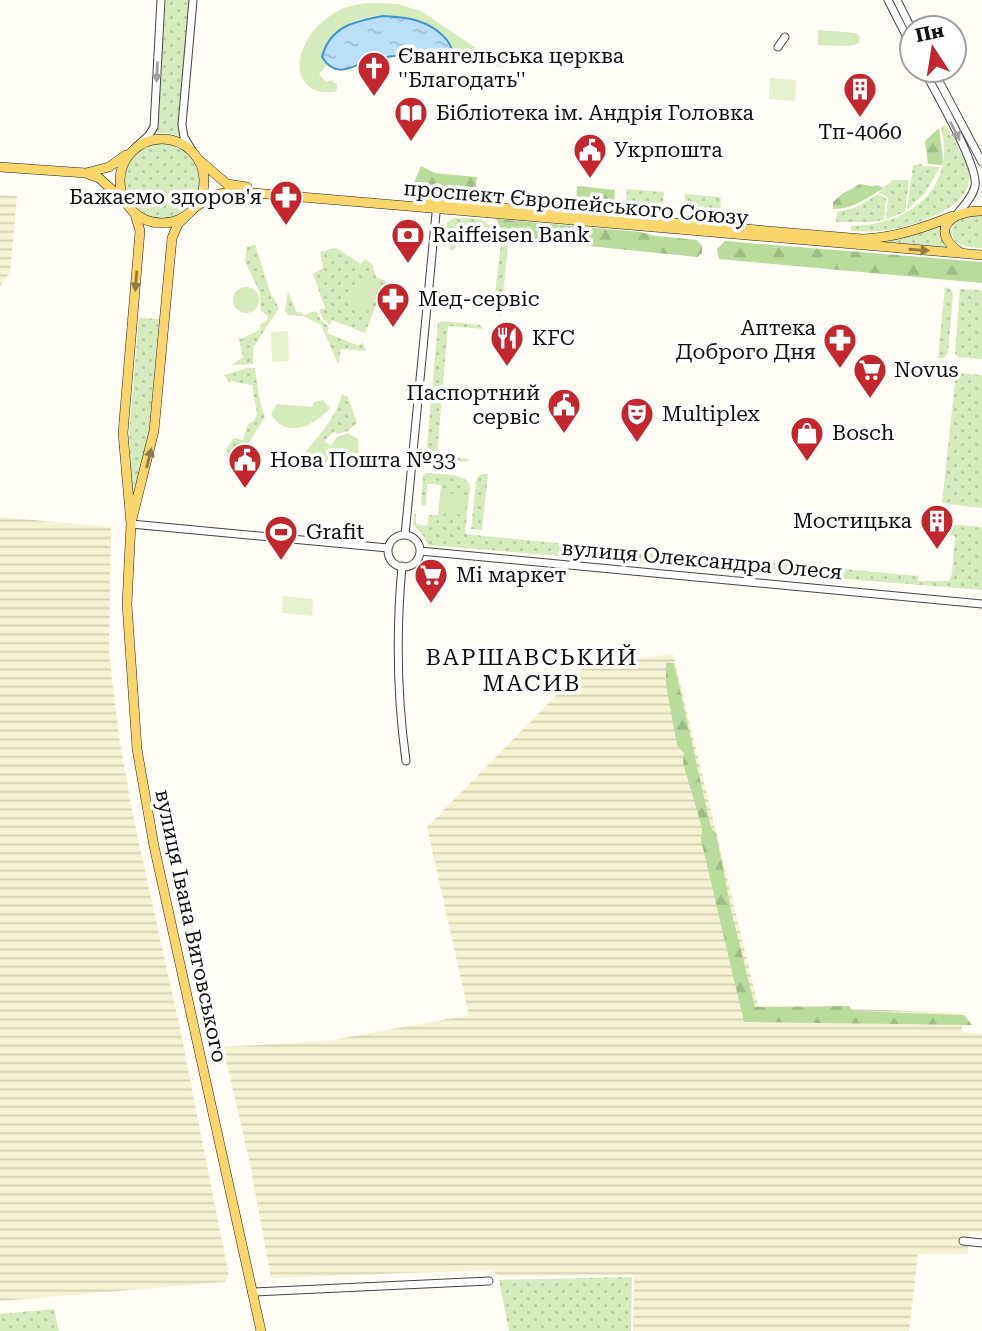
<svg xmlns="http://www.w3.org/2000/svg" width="982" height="1331" font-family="'Roboto Serif',serif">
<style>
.farmland{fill:url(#farmland-rules)}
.grass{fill:url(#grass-dots)}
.forest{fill:url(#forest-firs)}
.park{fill:#d5ebbd}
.pitch{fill:#e6f2cf}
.water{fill:url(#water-ripples);stroke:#3f96cf;stroke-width:2}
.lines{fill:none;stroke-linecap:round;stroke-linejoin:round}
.minor-casing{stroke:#444;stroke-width:9}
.major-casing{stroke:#222;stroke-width:10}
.minor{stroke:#fff;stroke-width:7}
.major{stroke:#f9d66b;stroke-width:9}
.oneway{fill:#a0a0a0}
.oneway2{fill:#917d42}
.labels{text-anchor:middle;stroke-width:7;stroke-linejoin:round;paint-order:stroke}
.poi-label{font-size:21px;fill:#111;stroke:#fff;text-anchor:start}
.street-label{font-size:21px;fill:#111;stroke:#fff}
.neighbourhood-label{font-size:23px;letter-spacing:2px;fill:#111;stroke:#fff}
</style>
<defs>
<pattern id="farmland-rules" width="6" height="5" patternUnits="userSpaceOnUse" patternTransform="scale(1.75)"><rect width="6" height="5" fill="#f6f3d4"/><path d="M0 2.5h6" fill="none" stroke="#d2cfb5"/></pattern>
<pattern id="grass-dots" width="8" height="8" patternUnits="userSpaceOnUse" patternTransform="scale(1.75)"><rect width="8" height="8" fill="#d5ebbd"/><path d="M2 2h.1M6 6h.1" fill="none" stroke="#b6c8a1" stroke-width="1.8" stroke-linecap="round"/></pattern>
<pattern id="forest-firs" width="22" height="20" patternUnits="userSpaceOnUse" patternTransform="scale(1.75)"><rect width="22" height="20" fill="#b9dc9c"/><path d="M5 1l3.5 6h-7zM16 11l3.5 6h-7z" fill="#9ebc85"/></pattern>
<pattern id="water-ripples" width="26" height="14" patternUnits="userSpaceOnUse" patternTransform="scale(1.75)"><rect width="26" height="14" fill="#b9e0f7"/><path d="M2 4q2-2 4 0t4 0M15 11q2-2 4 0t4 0" fill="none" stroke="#9ebfd3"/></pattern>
</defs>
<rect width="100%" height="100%" fill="#fffdf5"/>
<path class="farmland" d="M0 195 17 196 10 272 0 286Z
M0 517 111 527 109 655 120 743 134 821 178 1019 229 1276 225 1282 0 1301Z
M673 654 758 1005 962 1013V1032L982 1034V1233L969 1232 968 1254H918L909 1331H633L634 1275 499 1276 491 1270 271 1278 249 1159 223 1047 326 1041 469 1015 427 827 586 665Z"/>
<path class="grass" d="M166 0H189L179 136 168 133 157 134Z
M946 125C953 140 966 158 969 175 973 210 905 229 879 231 870 232 860 231 851 231V226C909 225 957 189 941 127Z
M123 181a38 38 0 1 1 76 0a38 38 0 1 1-76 0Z
M922 164V166L940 167 925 193 907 210 913 165Z
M892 180H909L905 212 886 219 888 197 879 193Z
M627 189 664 192 663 206 626 203Z
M685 194 721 197 720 211 684 208Z
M878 194 886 198 884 220 871 222H836L837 212 857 207Z
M968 215 982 216V248C962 246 947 246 954 221Z
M455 218C472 219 488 215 493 234L485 241C474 236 460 240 454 250H450L452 230 445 229C446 222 449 220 455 218Z
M940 226 945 247 888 242Z
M255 244 270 292 279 308 253 348V364L232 365 243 357 238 336 241 339 261 329 260 325 267 320 268 316 261 311 260 293 245 261 247 247Z
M501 244H508L501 317 493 309Z
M336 248 361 264 365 259 372 264 376 277 386 281 365 333 332 320 330 325 323 319 319 310 325 308 313 274 323 268 320 252Z
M945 287 951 289 953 295 948 352 945 357 938 359Z
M960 289 982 290V359L958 357 955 353Z
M288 291 297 313 301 312 304 315 316 311 321 320 329 327 327 333 359 346 363 342 366 351 341 349 338 364 321 325 303 316 288 315 285 311Z
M139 318 159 319 149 434 137 485H132L129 433Z
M441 321 480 325 483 329 448 326 437 456 470 459 466 462 426 458 438 323Z
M247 368H255L259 398 265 417 245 449 229 458 227 456 228 453 226 449 234 438 243 440 248 424 254 421 257 414 252 385 230 381V384L224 375Z
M956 373 982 375V508L942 503Z
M342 394 348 397 357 423 348 431 337 434 334 432 325 440 327 442 323 441 309 449V456L313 460 311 465 301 459C316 436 335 422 342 394Z
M427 473C440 475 463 472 470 485L465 534 655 553V559L682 561 681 566 428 545 423 535 413 524 414 514H416V524L427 526 429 515H438L441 485 427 484 426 506 421 505 423 475Z
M483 474H488L482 530 471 529 476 482 478 476Z
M939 523 982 527V590L833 578V568L918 576V581H949L952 574 955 536 939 532Z
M696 557 808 565 807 576 685 566V561L696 562Z
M632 1277 631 1331H509L499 1280Z
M54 1309 59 1331H0V1314Z"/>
<path class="forest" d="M939 128 943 161 942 165 928 164 925 141Z
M421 166 435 173 477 177 475 191 413 185Z
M860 184 871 186 878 185 884 188C867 198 853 209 833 209V202L842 194Z
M577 186 615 190 614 203 576 200Z
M532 197 617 205 614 211 531 204Z
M496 219 640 232 656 236 697 240 702 246V253L697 257 500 237V227Z
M725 241 982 262V283L719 259 717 249Z
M666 663H674L711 828 716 833 732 914 755 1007 849 1006 853 1011 964 1015 972 1025 744 1022 701 840 702 828 683 763 684 753 677 745 666 685Z"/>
<path class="park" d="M377 3 398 4 421 11 504 67 450 61 454 53C445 34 432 30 412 24 403 22 394 18 386 17 358 13 329 30 322 56L327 65 319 74 326 82 332 80 337 85V91C308 98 292 76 303 49 309 32 324 18 340 10 352 4 364 3 377 3Z
M818 30 856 33 860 37 859 43 851 46 818 45Z
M366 275 377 282 379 289 372 294C374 304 372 312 361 313L350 306 348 296 355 287 365 284Z
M233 300a13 13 0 1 1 26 0a13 13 0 1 1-26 0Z
M323 400 330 408C315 426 285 440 271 414L277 404 312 407 314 402Z
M348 433 358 439 359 453 353 461 344 463 333 452 325 463 310 458 309 449 312 444 323 441 331 446 337 437Z
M442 493 466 495 465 515 440 513Z"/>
<path class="pitch" d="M770 78 796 80 795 101 769 99Z
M288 331 289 361 272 362 271 332Z
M283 596 313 599 312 616 282 613Z"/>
<path class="water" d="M383 16C395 17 407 17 418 21 434 26 459 43 450 61 423 58 390 48 367 66L363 62C347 71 333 75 322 57 330 26 355 21 383 16Z"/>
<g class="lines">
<defs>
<path id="minor" d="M193 0 182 125 184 137 193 152
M888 0 912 47
M897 0 912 30
M778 47 785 37
M924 70C935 92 979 166 975 186 973 196 964 206 957 214
M933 70 982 162
M137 146 149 135 154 127 161 0
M131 524 388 548
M405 535 437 203
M388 551a16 16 0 1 1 32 0a16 16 0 1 1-32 0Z
M420 551 982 604
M402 566C396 632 397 697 406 761
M963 1241 982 1243
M252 1292 489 1281"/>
<path id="major" d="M120 181a42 42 0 1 1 84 0a42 42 0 1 1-84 0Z
M199 160 227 184 247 187
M0 167 86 173 109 167 126 155
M88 174 99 178 121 198
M418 201 862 239C894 238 923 228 953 216
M193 209C212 195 219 191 243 192L982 255
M135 214 140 231 123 433 131 524 127 604 137 749 154 846 261 1331
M961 253C928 231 951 210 982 211
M132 519 154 431 172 238 178 224 187 215"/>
</defs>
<use href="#minor" class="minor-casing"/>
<use href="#major" class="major-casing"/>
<use href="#minor" class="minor"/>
<use href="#major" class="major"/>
</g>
<defs><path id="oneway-solid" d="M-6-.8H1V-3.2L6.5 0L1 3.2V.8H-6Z" transform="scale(1.75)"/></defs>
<g class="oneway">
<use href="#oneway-solid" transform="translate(157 72) rotate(93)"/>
<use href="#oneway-solid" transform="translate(955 131) rotate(63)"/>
</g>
<g class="oneway2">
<use href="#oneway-solid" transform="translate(919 250) rotate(4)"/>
<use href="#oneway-solid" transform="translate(136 281) rotate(95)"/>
<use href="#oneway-solid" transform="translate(149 458) rotate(-76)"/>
</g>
<defs>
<symbol id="church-pin" viewBox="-11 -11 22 30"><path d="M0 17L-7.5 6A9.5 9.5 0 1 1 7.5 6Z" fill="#c4262e" stroke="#fff"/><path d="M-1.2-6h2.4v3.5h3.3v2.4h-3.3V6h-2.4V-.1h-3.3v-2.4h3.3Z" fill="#fff"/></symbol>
<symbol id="building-pin" viewBox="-11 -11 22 30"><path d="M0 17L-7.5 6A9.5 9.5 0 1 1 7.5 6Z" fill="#c4262e" stroke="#fff"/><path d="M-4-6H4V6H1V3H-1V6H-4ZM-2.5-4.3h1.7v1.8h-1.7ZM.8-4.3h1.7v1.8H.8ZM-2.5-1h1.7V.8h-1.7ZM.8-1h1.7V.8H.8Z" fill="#fff"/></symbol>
<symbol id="library-pin" viewBox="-11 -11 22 30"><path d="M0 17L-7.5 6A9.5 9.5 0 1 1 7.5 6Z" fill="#c4262e" stroke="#fff"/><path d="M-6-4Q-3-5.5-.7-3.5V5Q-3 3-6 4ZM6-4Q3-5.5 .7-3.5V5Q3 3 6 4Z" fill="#fff"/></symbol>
<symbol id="civic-pin" viewBox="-11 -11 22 30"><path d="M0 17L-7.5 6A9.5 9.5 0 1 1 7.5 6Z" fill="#c4262e" stroke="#fff"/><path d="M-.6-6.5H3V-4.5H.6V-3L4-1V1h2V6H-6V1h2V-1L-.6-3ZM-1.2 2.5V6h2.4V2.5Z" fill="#fff"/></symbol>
<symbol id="pharmacy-pin" viewBox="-11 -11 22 30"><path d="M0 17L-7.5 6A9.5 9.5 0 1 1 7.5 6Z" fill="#c4262e" stroke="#fff"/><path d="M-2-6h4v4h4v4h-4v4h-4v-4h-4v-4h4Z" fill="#fff"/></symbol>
<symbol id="bank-pin" viewBox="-11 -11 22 30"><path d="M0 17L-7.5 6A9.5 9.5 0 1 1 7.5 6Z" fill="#c4262e" stroke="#fff"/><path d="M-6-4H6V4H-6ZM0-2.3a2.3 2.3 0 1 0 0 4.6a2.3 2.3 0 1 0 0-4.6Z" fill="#fff"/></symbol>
<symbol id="restaurant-pin" viewBox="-11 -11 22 30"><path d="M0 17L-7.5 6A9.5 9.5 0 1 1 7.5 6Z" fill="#c4262e" stroke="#fff"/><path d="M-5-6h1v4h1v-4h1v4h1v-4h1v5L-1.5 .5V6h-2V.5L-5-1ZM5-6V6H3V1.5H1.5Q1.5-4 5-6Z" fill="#fff"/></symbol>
<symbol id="supermarket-pin" viewBox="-11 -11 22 30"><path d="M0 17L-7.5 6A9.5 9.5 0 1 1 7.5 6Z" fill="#c4262e" stroke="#fff"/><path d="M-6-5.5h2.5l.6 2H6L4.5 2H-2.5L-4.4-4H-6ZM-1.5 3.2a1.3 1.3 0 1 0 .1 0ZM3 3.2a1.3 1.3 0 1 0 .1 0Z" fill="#fff"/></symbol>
<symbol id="theatre-pin" viewBox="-11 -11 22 30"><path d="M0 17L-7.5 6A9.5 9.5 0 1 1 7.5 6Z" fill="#c4262e" stroke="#fff"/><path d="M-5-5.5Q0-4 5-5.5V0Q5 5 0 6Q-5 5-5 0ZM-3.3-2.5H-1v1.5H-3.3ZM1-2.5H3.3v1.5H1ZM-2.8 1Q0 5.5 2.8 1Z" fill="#fff"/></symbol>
<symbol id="shop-pin" viewBox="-11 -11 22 30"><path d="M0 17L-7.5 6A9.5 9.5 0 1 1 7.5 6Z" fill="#c4262e" stroke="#fff"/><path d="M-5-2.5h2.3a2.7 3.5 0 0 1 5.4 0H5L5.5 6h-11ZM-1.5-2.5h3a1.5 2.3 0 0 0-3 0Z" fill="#fff"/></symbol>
<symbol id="stadium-pin" viewBox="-11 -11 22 30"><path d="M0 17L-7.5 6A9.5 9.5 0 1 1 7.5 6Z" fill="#c4262e" stroke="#fff"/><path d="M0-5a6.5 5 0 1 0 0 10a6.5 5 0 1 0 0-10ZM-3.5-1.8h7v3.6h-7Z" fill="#fff"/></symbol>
</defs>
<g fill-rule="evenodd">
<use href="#church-pin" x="355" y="49" width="38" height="52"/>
<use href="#building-pin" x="841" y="70" width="38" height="52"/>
<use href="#library-pin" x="392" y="94" width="38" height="52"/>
<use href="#civic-pin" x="571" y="131" width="38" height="52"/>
<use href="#pharmacy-pin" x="267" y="178" width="38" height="52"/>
<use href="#bank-pin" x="389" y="216" width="38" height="52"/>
<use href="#pharmacy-pin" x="374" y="280" width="38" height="52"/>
<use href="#restaurant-pin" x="488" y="319" width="38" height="52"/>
<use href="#pharmacy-pin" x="821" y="321" width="38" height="52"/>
<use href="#supermarket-pin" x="851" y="351" width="38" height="52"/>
<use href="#civic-pin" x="545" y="386" width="38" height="52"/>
<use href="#theatre-pin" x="618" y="395" width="38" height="52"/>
<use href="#shop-pin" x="788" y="414" width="38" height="52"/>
<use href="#civic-pin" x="226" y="441" width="38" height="52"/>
<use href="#building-pin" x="918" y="502" width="38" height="52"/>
<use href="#stadium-pin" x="262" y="513" width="38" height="52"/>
<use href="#supermarket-pin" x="412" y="556" width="38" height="52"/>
</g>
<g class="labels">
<g class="poi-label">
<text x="398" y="63">Євангельська церква<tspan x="398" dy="24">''Благодать''</tspan></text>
<text x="436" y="120">Бібліотека ім. Андрія Головка</text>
<text x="860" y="139" text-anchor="middle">Тп-4060</text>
<text x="614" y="157">Укрпошта</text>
<text x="262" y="204" text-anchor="end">Бажаємо здоров'я</text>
<text x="432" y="242">Raiffeisen Bank</text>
<text x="418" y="306">Мед-сервіс</text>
<text x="816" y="335" text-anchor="end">Аптека<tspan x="816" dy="24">Доброго Дня</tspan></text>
<text x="532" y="345">KFC</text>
<text x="894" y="377">Novus</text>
<text x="540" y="400" text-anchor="end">Паспортний<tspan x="540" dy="24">сервіс</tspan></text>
<text x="662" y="421">Multiplex</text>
<text x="832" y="440">Bosch</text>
<text x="270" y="467">Нова Пошта №33</text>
<text x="912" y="528" text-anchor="end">Мостицька</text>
<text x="306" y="539">Grafit</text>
<text x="456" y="582">Mi маркет</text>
</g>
<g class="street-label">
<text transform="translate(576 203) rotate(5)" y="7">проспект Європейського Союзу</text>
<text transform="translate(702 560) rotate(5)" y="7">вулиця Олександра Олеся</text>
<text transform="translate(191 926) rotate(78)" y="7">вулиця Івана Виговського</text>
</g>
<g class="neighbourhood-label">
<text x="532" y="665">ВАРШАВСЬКИЙ<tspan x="532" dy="26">МАСИВ</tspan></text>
</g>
</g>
<g transform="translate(933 49) rotate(348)"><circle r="33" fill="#ffffff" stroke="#a0a0a0" stroke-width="2"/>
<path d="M0-5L12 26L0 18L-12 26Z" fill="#c4262e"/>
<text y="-10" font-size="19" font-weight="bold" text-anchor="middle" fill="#111111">Пн</text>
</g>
</svg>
